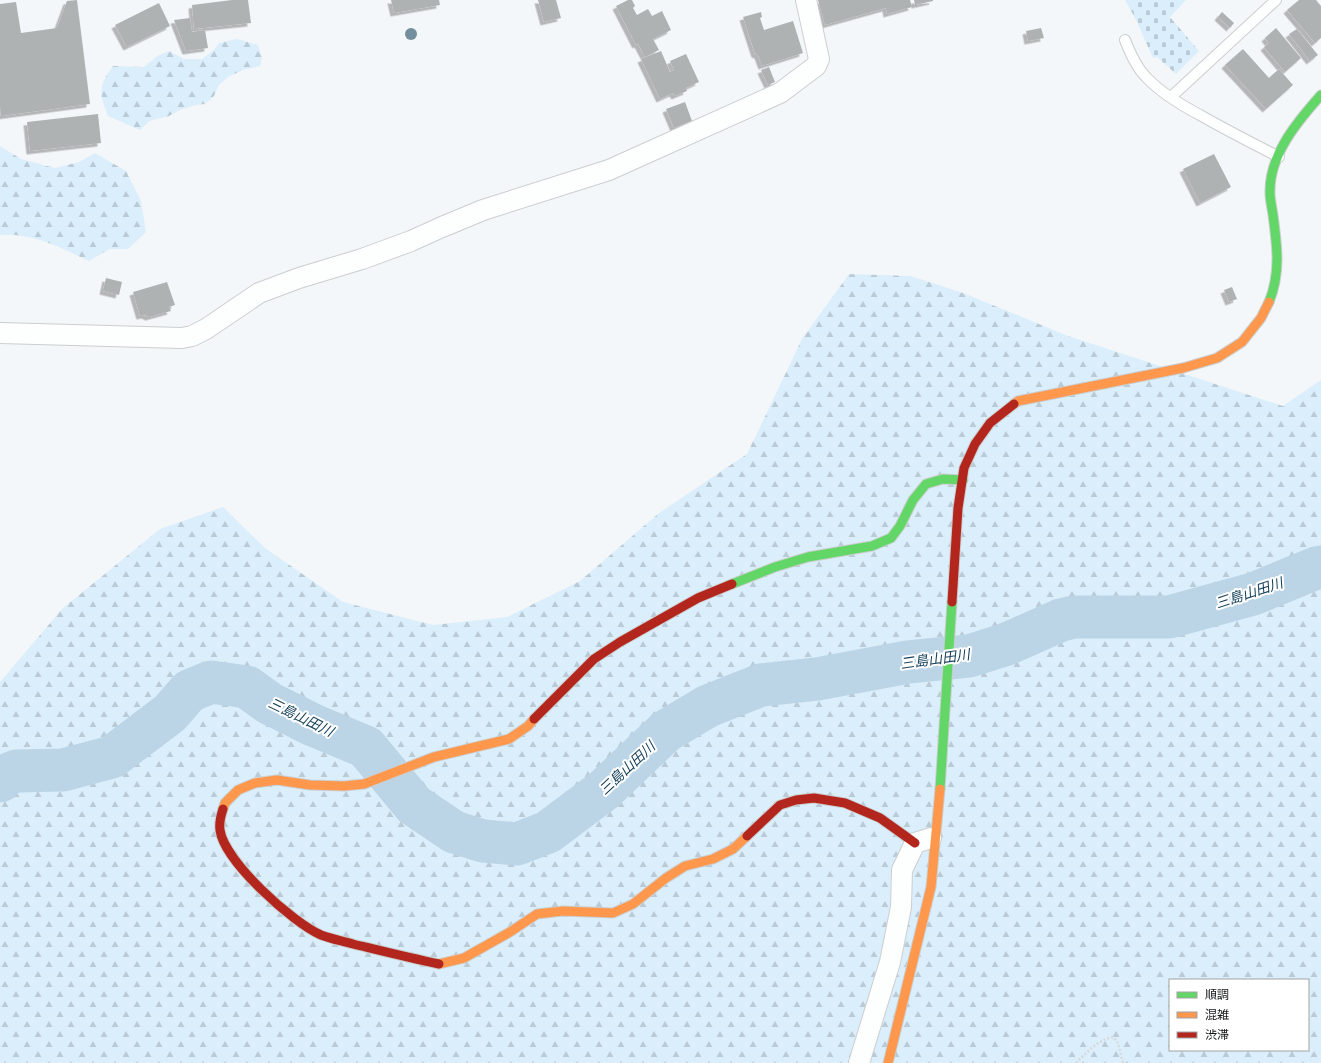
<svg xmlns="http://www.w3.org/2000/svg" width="1321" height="1063" font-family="Roboto,'Noto Sans JP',sans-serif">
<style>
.forest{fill:url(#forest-firs);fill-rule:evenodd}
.cemetery{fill:url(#cemetery-stones)}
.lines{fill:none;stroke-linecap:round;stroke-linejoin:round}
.river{stroke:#bbd5e7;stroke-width:43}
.building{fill:#afb2b3;filter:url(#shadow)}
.lane-casing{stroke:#cbcecf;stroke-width:12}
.street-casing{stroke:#cbcecf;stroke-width:22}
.fast-casing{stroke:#cbcecf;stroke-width:11}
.slow-casing{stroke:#cbcecf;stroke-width:11}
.jam-casing{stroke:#cbcecf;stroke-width:11}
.path{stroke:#d8d8da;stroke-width:2.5;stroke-dasharray:2 2;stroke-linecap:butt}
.lane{stroke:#fdfefe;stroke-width:10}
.street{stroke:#fdfefe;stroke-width:20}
.fast{stroke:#63d668;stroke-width:9}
.slow{stroke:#ff974d;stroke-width:9}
.jam{stroke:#b3261e;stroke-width:9}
.tree{fill:#738e9d}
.labels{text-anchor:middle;stroke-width:4;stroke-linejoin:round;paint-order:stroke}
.water-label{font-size:14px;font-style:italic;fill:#103d57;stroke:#fff}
</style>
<defs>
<pattern id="forest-firs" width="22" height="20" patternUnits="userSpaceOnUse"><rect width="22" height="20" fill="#dbeefb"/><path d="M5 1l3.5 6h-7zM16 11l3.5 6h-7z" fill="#bbcbd6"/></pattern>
<pattern id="cemetery-stones" width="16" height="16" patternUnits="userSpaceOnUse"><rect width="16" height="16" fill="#dbeefb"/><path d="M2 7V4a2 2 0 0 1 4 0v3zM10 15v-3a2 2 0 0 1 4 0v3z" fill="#bbcbd6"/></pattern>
<filter id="shadow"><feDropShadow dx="-3.5" dy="3.5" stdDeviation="0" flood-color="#0004"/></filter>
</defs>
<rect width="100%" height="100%" fill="#f4f7f9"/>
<path class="forest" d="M237 39 258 45 262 57 260 66 243 70 228 77 219 85 214 96 205 104 196 105 180 110 169 116 149 121 140 130 108 116C99 94 98 86 113 66L144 67 157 56 169 51 184 59H202L213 51 219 43Z
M0 146 21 159 55 168 79 162 95 153 126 171 141 201 146 232 128 249H110L89 261C58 247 35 233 0 235Z
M849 274 911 276 966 294 1068 336 1283 406 1321 380V1063H0V682L63 608 160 529 223 507 265 548 343 602 433 625 507 617 580 581 659 513 747 454 802 339ZM1170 980H1308V1050H1170Z"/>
<path class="cemetery" d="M1125 0H1186L1170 17 1199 51 1176 74 1157 57 1153 58 1135 18Z"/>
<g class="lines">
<path class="river" d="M0 781 4 776 16 771 63 770 112 757 170 713 189 691 211 682 247 687 269 703 313 725 366 747 414 805 454 832 483 841 517 844 548 832 604 790 666 731 708 706 761 685 817 679 908 662 969 656 1007 644 1061 620 1074 617H1169L1253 594 1316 568 1321 567"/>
</g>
<path class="building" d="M77 0 90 104 1 116 0 107V4L16 2 21 33 57 28 67 1Z
M232 0H248L251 23 194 29 192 5Z
M391 0H439L440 5 394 13Z
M538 0H556L561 18 544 22Z
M628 0H632L635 6 633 8 637 15 648 9 652 16 662 11 671 30 653 39 659 50 645 57 638 44 636 45 616 6Z
M818 0H910L912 7 887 14 886 8 825 25Z
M914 0H933V1L915 5Z
M1299 0H1316L1321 6V38L1315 43 1287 10Z
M159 3 170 26 127 47 115 25Z
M761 12 762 17 760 18 764 30 793 21 803 53 762 66 758 55 755 54 743 17Z
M1222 12 1234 23 1230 28 1218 17Z
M190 18 192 32 205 30 208 48 186 51 174 20Z
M1041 28 1044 38 1028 41 1026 31Z
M1276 28 1301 58 1285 72 1264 47 1269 43 1265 38Z
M1297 29 1318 55 1310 61 1289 34Z
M1243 49 1269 78 1279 69 1293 85 1266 109 1225 65Z
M661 51 670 72 674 70 670 61 686 54 699 82 686 88 687 91 675 96 673 93 660 99 641 59Z
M769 67 775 82 768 85 761 70Z
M685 102 692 121 674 128 666 109Z
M98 114 101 143 30 151 27 122Z
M1214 154 1231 187 1200 203 1183 169Z
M106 278 122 282 119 295 103 291Z
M167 282 175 305 169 307 171 311 149 317 145 315 140 316 133 292Z
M1232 287 1237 299 1229 302 1224 290Z"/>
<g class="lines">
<defs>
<path id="lane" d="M1125 40C1130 53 1136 67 1146 77 1161 93 1181 105 1200 115 1226 130 1252 143 1279 157
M1171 97 1276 0"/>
<path id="street" d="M0 333 182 338 192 336 206 329 259 293 299 278 362 259 411 241 442 227 483 210 609 170 780 93 816 66 819 59 806 0
M859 1063 890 962 901 907 902 870 915 843 931 838"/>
<path id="fast" d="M1269 302C1281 273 1277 245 1273 215 1272 208 1270 200 1270 193 1269 155 1297 122 1321 95
M732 584 775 567 808 557 872 546 891 538 900 526 913 500 926 484 943 479 963 480
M940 789 952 602"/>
<path id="slow" d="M1014 404 1018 401 1183 368 1217 358 1242 342 1261 318 1269 302
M223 809 225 803 238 790 255 783 277 780 310 785 344 786 364 784 434 757 509 739 528 726 534 719
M439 964 464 958 510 932 537 914 563 911 613 913 633 904 666 878 685 866 713 859 733 849 747 836
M888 1063 931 887 940 789"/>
<path id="jam" d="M952 602 958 508 964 468 975 444 990 423 1014 404
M534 719 594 659 620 642 698 598 732 584
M223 809C221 815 219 823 220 830 224 861 293 923 321 935 331 939 343 941 353 944 382 951 410 958 439 964
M747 836 780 805 796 800 814 798 845 803 880 818 915 843"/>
</defs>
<use href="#lane" class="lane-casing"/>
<use href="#street" class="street-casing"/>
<use href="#fast" class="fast-casing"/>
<use href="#slow" class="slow-casing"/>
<use href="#jam" class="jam-casing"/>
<path class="path" d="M1076 1063C1087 1052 1098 1040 1113 1037L1118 1043 1123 1063"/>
<use href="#lane" class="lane"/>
<use href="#street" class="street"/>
<use href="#fast" class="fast"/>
<use href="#slow" class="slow"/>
<use href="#jam" class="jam"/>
</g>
<circle class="tree" cx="411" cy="34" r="6"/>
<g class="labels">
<g class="water-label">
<text transform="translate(1249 593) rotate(-18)" y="5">三島山田川</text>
<text transform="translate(935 659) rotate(-8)" y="5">三島山田川</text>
<text transform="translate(301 717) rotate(26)" y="5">三島山田川</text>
<text transform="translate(627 768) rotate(-43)" y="5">三島山田川</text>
</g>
</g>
<rect x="1169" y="979" width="140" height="72" fill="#ffffff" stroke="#a1a2a3"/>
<rect x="1177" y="992" width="20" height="6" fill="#63d668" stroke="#a1a2a3"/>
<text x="1205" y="999" font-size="12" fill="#151718">順調</text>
<rect x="1177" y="1012" width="20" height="6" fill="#ff974d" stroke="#a1a2a3"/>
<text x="1205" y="1019" font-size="12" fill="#151718">混雑</text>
<rect x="1177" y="1032" width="20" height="6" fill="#b3261e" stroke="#a1a2a3"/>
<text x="1205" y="1039" font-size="12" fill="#151718">渋滞</text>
</svg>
